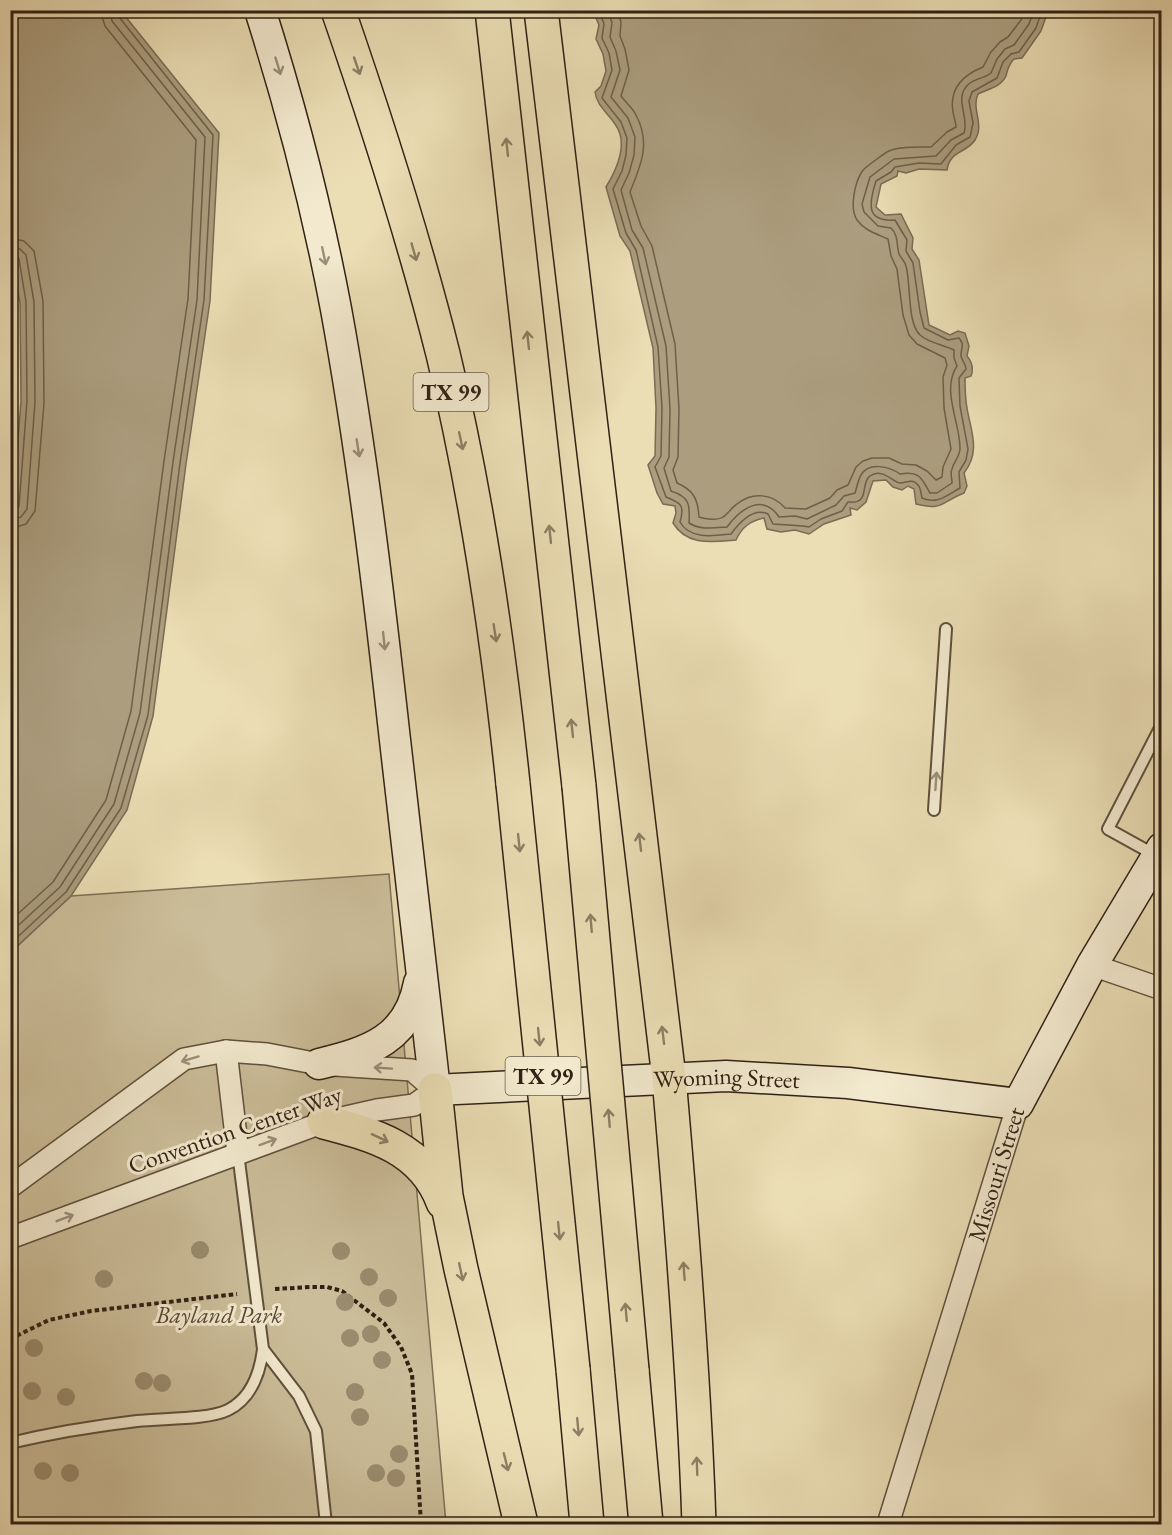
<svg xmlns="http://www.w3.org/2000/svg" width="1172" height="1535" font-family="'EB Garamond',serif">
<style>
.green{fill:#cbbd99;stroke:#7e6f56;stroke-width:1.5}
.water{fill:#ab9d7e;stroke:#7a6b54;stroke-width:1.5}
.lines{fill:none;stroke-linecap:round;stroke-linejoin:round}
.shore{stroke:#6e5f49;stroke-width:1.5}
.lane-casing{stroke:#5f503c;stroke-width:14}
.street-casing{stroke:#5f503c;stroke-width:24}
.secondary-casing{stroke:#302114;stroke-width:33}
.highway-casing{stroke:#302114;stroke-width:36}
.path{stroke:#302114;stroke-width:4;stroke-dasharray:4.5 3;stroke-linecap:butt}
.lane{stroke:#f2e9ce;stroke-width:10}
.street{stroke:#f2e9ce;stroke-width:21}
.secondary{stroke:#f2e9ce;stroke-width:30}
.highway{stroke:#ebddb4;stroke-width:33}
.highway-bridge-casing{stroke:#302114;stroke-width:36;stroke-linecap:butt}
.highway-bridge{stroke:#ebddb4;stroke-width:33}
.tree{fill:#9a8b6e}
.oneway{stroke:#9b8f7a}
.oneway2{stroke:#8e7f64}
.labels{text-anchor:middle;stroke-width:6;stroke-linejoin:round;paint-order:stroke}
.shield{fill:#f2e9ce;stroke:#6a5d4c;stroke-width:1.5}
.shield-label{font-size:22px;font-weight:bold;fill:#302114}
.street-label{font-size:24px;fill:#302114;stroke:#f2e9ce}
.park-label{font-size:24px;font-style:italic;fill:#574835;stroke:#f2e9ce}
</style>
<rect width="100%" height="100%" fill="#ebddb4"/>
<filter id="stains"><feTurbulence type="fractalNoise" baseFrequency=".00333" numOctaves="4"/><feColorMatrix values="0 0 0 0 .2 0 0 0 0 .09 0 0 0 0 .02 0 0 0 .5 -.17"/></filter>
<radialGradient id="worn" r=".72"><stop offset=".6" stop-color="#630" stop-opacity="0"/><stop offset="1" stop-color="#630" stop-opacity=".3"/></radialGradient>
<path class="green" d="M389 874 446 1524H11V952L71 896Z"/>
<path class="water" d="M11 10 121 11 219 133 210 301 186 464 153 716 127 810 71 896 11 952 10 541 21 401 20 303 10 245Z
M593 11H1048L1041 31 1022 58 1014 59C1008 65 1008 69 1006 76 1001 87 988 89 978 94 971 109 985 125 975 140 967 153 950 150 947 170L919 169 906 173 898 171 897 176 881 184 876 207 885 215 901 214 913 238 912 249 919 260 929 325 950 335 958 331 965 333 969 346 967 356C972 362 974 368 971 376L965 378C965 388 965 398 967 408 971 432 981 451 964 473L967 486 964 493C941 502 943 511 916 504L914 489 908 486 902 490 893 487 886 480 873 481 866 502 857 510 850 508 851 515 824 524 809 534 795 530 781 532 767 529 764 518C750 521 742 527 736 540 711 542 687 546 673 523L676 513 675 506 663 504 657 493 648 465 655 456 656 408 653 348 630 251 620 236 606 187C617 169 629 143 615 124 607 112 597 106 595 92L601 86 606 71 603 54 596 39 599 25Z"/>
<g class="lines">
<path class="shore" d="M599 10 604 24 602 38 609 53 612 70 602 98 621 122 627 138 626 155 622 171 613 189 626 233 636 250 658 347 662 408 661 456 655 467 666 497C681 503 685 505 680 522 690 540 714 536 731 534 739 523 753 507 768 514L773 524C785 525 796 525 809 527L821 519 842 511 848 502C851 502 855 503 858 501 867 498 862 481 870 476 882 467 894 483 900 483 907 483 912 478 918 485 921 488 921 494 922 498 937 505 947 495 960 488L959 472 966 460 968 449 960 406 959 378 966 369C966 364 962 361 961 356 961 347 965 345 959 338L948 340 924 328 920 312 913 263 906 251 907 240 895 220C865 222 869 203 876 181L891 172 895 167 919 163 941 164 956 145 970 137 973 123 969 101 972 92 997 78 1003 62 1011 54 1019 52 1036 28 1042 10
M608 10 612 23 610 37 616 51 620 70 611 97 628 118 635 137 634 155 629 173 621 190 632 230 643 248 666 346 670 409 669 457 664 468 671 491C690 497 690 505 689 523 700 530 713 528 727 527 741 508 763 493 779 517L795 516 807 519 836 505 844 496 855 493C857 487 858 480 861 475 869 461 890 467 900 474 921 470 922 480 930 493H937L952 483C952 478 950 473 952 469 954 461 960 457 960 448 960 422 941 390 957 366L954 358V350C944 345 929 343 920 335 907 323 911 283 906 266 905 262 901 258 899 254 896 244 899 236 891 228L878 226 864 212 862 204 870 177 894 159 936 156 951 140 964 133C970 117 952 97 970 83 977 78 985 78 991 73L997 59 1005 49 1014 45 1029 24 1034 10
M617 10 621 22 620 36 625 49 629 70 621 96C626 103 633 108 636 115 651 143 641 165 630 192L641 226 652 246 675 344 679 409 678 457 673 470 677 483C694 490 698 500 699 517 705 519 717 521 723 517 728 514 732 507 737 504 753 491 773 494 785 508L806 509 830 498 837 490 848 485 856 467 863 461 872 458H889L902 464 916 465 927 471 936 480 942 477 943 467 951 449 944 408 943 377 947 365 945 358 917 344 909 335 903 315 897 269 891 256 888 239C877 234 865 231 857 220 849 208 855 181 863 170 866 167 886 152 889 151 899 146 920 147 931 147L947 132 956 127C956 122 954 118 953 112 949 89 963 75 983 67L991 52 1000 42 1008 37 1021 20 1025 10
M10 238 24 241 34 251 43 301 44 403 35 511 26 524 10 529
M10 247 20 249 26 255 34 302 35 402 27 509 21 517 10 520
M10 254 16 255 19 259 26 302 27 401 19 506 16 511 10 512
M10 921 53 882 106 800 131 711 164 461 188 299 196 140 105 26 100 10
M10 933 60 887 114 804 140 713 173 462 197 300 205 137 112 21 110 10
M10 944 66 892 121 808 148 715 180 463 204 300 213 135 119 17 117 10"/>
<defs>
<path id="lane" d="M934 810 946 629
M1155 855 1108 829 1162 724
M263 1349 299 1396 316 1431 326 1524
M10 1443C52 1433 95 1426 137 1421 162 1418 207 1420 228 1410 252 1398 260 1373 263 1349L238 1153"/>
<g id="street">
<path d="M1092 965 1162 989"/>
<path d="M226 1051 238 1153"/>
<path d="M10 1187 184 1059 226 1051 267 1054 319 1064 412 1070 435 1090 414 1105 377 1110 324 1122 10 1238"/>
<path id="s1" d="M888 1524 1018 1104"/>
</g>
<g id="secondary">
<path id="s2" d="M260 10C291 108 317 208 336 309 362 452 379 596 395 740 408 856 422 973 435 1090L726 1076 848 1083 1018 1104 1092 965 1162 848"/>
<path d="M319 1064C369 1052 409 1039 419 983"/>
</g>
<path id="highway" d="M338 10C377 123 414 238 443 354 477 495 498 640 513 784
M492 10 579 786
M541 10 669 1078C682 1226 694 1375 699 1524
M435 1090 446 1196 461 1269 521 1524
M324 1122C374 1135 423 1148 443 1202
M573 1369 587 1524
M632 1370 646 1524"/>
</defs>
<use href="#lane" class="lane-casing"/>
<use href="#street" class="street-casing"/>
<use href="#secondary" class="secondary-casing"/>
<use href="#highway" class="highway-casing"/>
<path class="path" d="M275 1289 311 1287H327L342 1291 384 1323 401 1347 412 1374 421 1524
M10 1339 49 1320 91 1311 237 1294"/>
<use href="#lane" class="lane"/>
<use href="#street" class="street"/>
<use href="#secondary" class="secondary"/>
<use href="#highway" class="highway"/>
<defs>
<path id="highway-bridge" d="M513 784 573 1369
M579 786 632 1370"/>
</defs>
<use href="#highway-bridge" class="highway-bridge-casing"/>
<use href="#highway-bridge" class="highway-bridge"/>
</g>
<g class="tree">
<circle cx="200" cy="1250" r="9"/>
<circle cx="341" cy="1251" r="9"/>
<circle cx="369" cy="1277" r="9"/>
<circle cx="104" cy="1279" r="9"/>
<circle cx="388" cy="1298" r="9"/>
<circle cx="345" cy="1302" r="9"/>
<circle cx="371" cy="1334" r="9"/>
<circle cx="350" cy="1338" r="9"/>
<circle cx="34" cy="1348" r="9"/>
<circle cx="382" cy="1360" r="9"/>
<circle cx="144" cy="1381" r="9"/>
<circle cx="162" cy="1383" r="9"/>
<circle cx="32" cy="1391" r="9"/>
<circle cx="355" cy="1392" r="9"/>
<circle cx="66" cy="1397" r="9"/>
<circle cx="360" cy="1417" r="9"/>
<circle cx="399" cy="1454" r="9"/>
<circle cx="43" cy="1471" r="9"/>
<circle cx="70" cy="1473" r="9"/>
<circle cx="376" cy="1473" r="9"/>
<circle cx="396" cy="1478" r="9"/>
</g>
<defs><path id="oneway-shaft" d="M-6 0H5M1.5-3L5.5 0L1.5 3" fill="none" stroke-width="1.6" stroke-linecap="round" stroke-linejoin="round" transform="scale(1.5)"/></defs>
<g class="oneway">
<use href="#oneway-shaft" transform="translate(278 66) rotate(73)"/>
<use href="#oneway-shaft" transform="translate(324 256) rotate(78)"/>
<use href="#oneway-shaft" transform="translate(358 448) rotate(81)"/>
<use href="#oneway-shaft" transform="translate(384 641) rotate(84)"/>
<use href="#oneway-shaft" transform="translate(936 781) rotate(-86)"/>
<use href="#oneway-shaft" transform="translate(190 1059) rotate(163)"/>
<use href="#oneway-shaft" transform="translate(383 1068) rotate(-176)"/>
<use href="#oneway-shaft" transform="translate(268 1142) rotate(-20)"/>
<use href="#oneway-shaft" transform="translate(65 1218) rotate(-21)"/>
</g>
<g class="oneway2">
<use href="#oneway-shaft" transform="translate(357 66) rotate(71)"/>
<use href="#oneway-shaft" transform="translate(507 147) rotate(-96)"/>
<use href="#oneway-shaft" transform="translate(414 252) rotate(74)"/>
<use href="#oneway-shaft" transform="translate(528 340) rotate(-96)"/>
<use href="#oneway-shaft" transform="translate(461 441) rotate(78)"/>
<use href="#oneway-shaft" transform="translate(550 534) rotate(-96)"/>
<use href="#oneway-shaft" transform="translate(495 633) rotate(81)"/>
<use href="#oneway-shaft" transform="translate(572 728) rotate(-96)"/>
<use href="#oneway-shaft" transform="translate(640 842) rotate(-97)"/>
<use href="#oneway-shaft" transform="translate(519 843) rotate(84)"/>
<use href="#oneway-shaft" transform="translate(591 923) rotate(-95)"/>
<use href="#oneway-shaft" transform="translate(663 1035) rotate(-97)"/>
<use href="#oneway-shaft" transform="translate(539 1037) rotate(84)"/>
<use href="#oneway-shaft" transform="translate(609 1118) rotate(-95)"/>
<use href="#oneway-shaft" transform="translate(380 1138) rotate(25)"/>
<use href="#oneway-shaft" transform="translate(559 1231) rotate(84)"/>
<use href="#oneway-shaft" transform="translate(684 1271) rotate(-94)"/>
<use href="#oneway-shaft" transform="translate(461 1272) rotate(78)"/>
<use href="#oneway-shaft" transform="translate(626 1312) rotate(-95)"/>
<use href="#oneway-shaft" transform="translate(578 1427) rotate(85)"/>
<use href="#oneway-shaft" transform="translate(506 1462) rotate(76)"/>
<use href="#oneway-shaft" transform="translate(697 1466) rotate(-92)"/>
</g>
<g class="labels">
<g class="shield">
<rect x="413.5" y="373" width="75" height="38" rx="4.5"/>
<rect x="505.5" y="1057" width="75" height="38" rx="4.5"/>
</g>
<g class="shield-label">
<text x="451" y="400">TX 99</text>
<text x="543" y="1084">TX 99</text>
</g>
<g class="street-label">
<text dy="8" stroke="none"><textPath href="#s2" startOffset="1388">Wyoming Street</textPath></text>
<text transform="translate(235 1130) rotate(-19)" y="8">Convention Center Way</text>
<text dy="8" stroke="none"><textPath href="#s1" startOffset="366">Missouri Street</textPath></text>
</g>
<g class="park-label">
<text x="219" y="1323">Bayland Park</text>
</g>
</g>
<rect width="1172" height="1535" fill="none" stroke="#ebddb4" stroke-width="36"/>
<rect x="12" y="12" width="1148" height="1511" fill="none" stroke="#302114" stroke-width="3"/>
<rect x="18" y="18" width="1136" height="1499" fill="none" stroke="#302114" stroke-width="1.5"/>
<rect width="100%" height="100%" filter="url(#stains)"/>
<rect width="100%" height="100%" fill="url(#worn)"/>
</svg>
